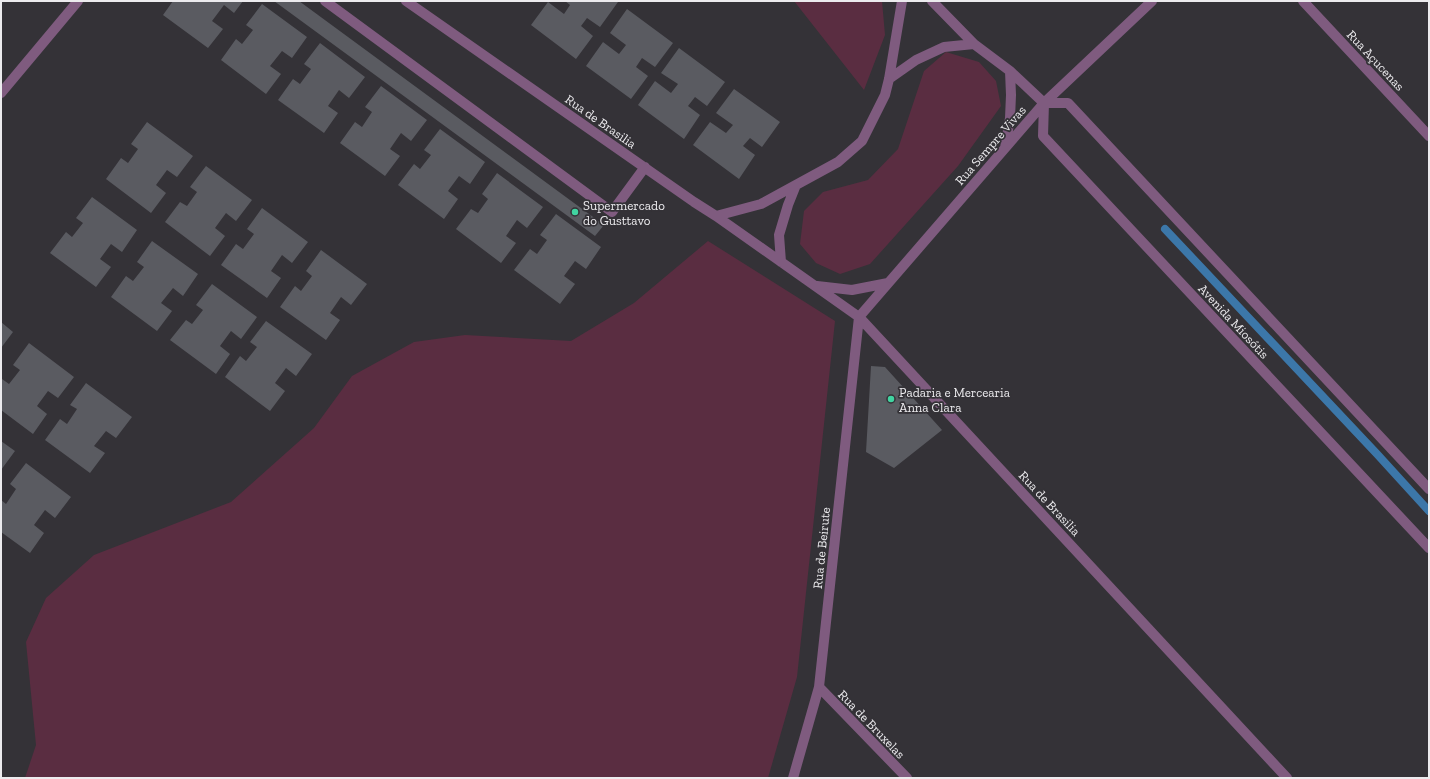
<svg xmlns="http://www.w3.org/2000/svg" width="1430" height="779" font-family="'Zilla Slab',serif">
<style>
.green{fill:#5a2d41}
.lines{fill:none;stroke-linecap:round;stroke-linejoin:round}
.stream{stroke:#3c77a9;stroke-width:8}
.building{fill:#5a5b61}
.minor{stroke:#7f5b7f;stroke-width:10}
.poi-dot{fill:#41d4a1;stroke:#343237;stroke-width:1.5}
.labels{text-anchor:middle;stroke-width:3.5;stroke-linejoin:round;paint-order:stroke}
.street-label{font-size:13px;fill:#ecebee;stroke:#343237}
.poi-label{font-size:13px;fill:#ecebee;stroke:#343237;text-anchor:start}
</style>
<rect width="100%" height="100%" fill="#343237"/>
<path class="green" d="M794 1H882L885 35 864 90Z
M946 52 979 62 996 81 1001 106 958 166 870 264 840 274 816 263 800 244 804 211 823 192 868 180 898 149 924 71Z
M708 241 835 321 797 677 768 778H25L36 745 26 642 46 598 94 555 231 502 314 428 352 376 414 342 465 335 571 341 634 303Z"/>
<g class="lines">
<path class="stream" d="M1165 229 1377 454 1429 511"/>
</g>
<path class="building" d="M173 1H243L234 13 224 5 212 21 223 29 208 48 163 15Z
M274 1H299L604 225 595 236Z
M565 1H616L618 2 600 27 587 18 581 26 593 36 576 59 531 25 548 2 564 14 570 5Z
M262 4 307 37 292 58 282 51 270 66 281 74 266 94 221 60 236 39 242 44 253 30 246 25Z
M627 9 673 43 655 67 642 58 636 67 648 76 631 99 586 66 603 42 619 54 626 45 610 33Z
M320 43 365 77 349 98 339 90 328 106 338 113 324 133 278 100 293 79 300 84 311 69 304 64Z
M679 48 725 82 707 106 695 97 688 106 700 115 684 139 638 105 655 81 671 93 678 84 661 73Z
M381 86 427 120 411 141 401 133 390 149 400 156 385 176 340 143 355 122 362 127 372 112 365 107Z
M734 89 780 122 762 147 750 138 743 146 755 155 739 179 693 145 710 122 726 133 733 125 716 113Z
M147 122 193 156 177 177 167 170 156 185 166 193 151 213 106 179 121 158 128 163 138 149 131 144Z
M440 129 485 162 470 184 459 176 448 191 458 199 444 219 398 185 414 164 420 169 431 155 424 150Z
M206 166 252 200 236 221 226 213 215 228 225 236 210 256 165 222 180 202 187 206 197 192 190 187Z
M497 173 543 207 527 228 517 220 506 236 516 243 501 263 456 229 471 209 478 213 488 199 482 194Z
M92 197 137 230 122 252 111 244 100 259 111 267 96 287 50 253 66 232 72 237 83 223 76 218Z
M262 208 308 242 292 263 282 255 271 271 281 278 267 298 221 265 236 244 243 249 254 234 247 229Z
M556 214 601 247 586 269 575 261 564 276 575 284 560 304 514 270 530 249 537 254 547 240 540 235Z
M152 241 198 274 183 296 173 288 161 303 172 311 157 331 111 297 126 276 133 281 144 267 137 262Z
M321 250 367 284 351 305 341 297 330 313 340 320 326 340 280 307 295 286 301 291 312 276 306 271Z
M212 284 257 317 241 339 231 331 220 346 230 354 216 374 170 340 186 320 192 324 203 310 196 305Z
M266 321 312 354 296 376 286 368 275 383 285 391 270 411 225 377 240 356 246 361 257 347 250 342Z
M1 322 13 332 1 348Z
M29 343 74 377 58 398 48 391 37 406 47 414 33 434 1 410V381L2 379 9 384 20 370 13 365Z
M871 366 885 367 942 430 894 468 866 452Z
M86 383 132 417 116 438 106 431 94 446 105 453 90 473 45 440 60 419 67 424 77 409 70 405Z
M1 441 15 451 1 470Z
M26 463 71 497 55 518 45 510 34 525 44 533 30 553 1 532V500L6 504 16 489 10 484Z"/>
<g class="lines">
<path class="minor" d="M325 1 612 212 645 167
M406 1 694 202 716 216 859 317 1287 778
M932 1 974 44 1010 71 1044 103H1068L1429 489
M1303 1 1429 136
M889 79 916 60 944 47 974 44
M1 93 78 1
M1044 103 1043 136 1429 548
M1005 148 1010 118 1011 95 1010 71
M716 216 761 204 838 162 862 141 885 95 889 79 902 1
M781 262 779 235 788 205 796 185
M817 286 852 290 888 283
M859 317 1044 103 1152 1
M819 687 907 778
M793 778 819 687 859 317"/>
</g>
<g class="poi-dot">
<circle cx="575" cy="212" r="4"/>
<circle cx="891" cy="399" r="4"/>
</g>
<g class="labels">
<g class="street-label">
<text transform="translate(1376 60) rotate(47)" y="5">Rua Açucenas</text>
<text transform="translate(601 121) rotate(35)" y="5">Rua de Brasilia</text>
<text transform="translate(990 145) rotate(-49)" y="5">Rua Sempre Vivas</text>
<text transform="translate(1234 321) rotate(47)" y="5">Avenida Miosótis</text>
<text transform="translate(1050 503) rotate(47)" y="5">Rua de Brasilia</text>
<text transform="translate(821 548) rotate(-84)" y="5">Rua de Beirute</text>
<text transform="translate(872 724) rotate(46)" y="5">Rua de Bruxelas</text>
</g>
<g class="poi-label">
<text x="583" y="210">Supermercado<tspan x="583" dy="15">do Gusttavo</tspan></text>
<text x="899" y="397">Padaria e Mercearia<tspan x="899" dy="15">Anna Clara</tspan></text>
</g>
</g>
<rect width="1430" height="779" fill="none" stroke="#ecebee" stroke-width="4"/>
</svg>
